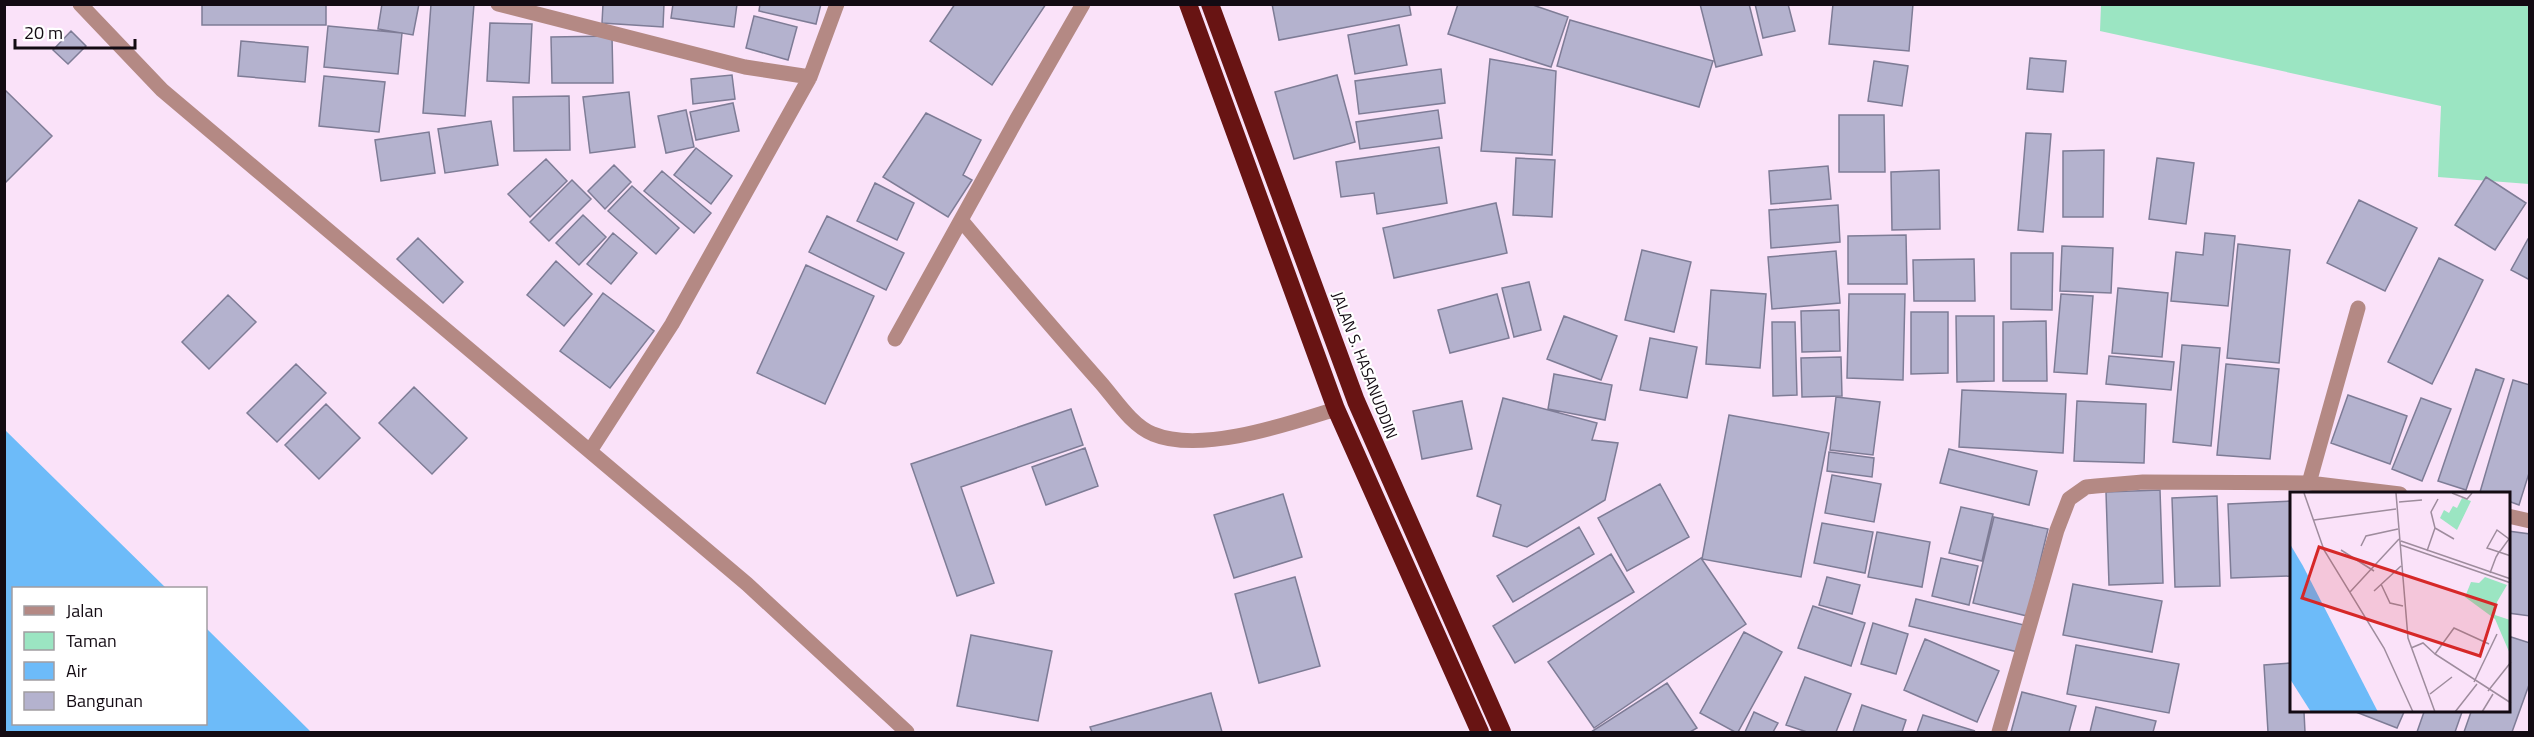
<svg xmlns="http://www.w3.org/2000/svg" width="2534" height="737" font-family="'Titillium Web',sans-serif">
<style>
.green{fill:#9be5c2}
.water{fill:#6dbbf9}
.building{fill:#b4b2ce;stroke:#7e7c96;stroke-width:1.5}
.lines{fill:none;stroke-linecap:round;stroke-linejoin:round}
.street{stroke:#b48984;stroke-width:15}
.highway{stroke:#681413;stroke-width:18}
.labels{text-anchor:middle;stroke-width:4.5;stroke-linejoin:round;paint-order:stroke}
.street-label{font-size:16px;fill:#130b13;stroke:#fff}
.inset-road{fill:none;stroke:#9e8c9d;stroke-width:1.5}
.view{fill:#d62828;fill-opacity:0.15;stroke:#d62828;stroke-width:3}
.inset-edge{fill:none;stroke:#130b13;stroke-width:3}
</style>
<rect width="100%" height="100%" fill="#fae2f9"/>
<path class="green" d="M2101 5H2529V184L2438 177 2441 106 2100 31Z"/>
<path class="water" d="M4 429 166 588H14V724H206V628L311 732H5Z"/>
<path class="building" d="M202 4H326V25H202Z
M382 4H419L413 35 378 29Z
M431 4H474L465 116 423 113Z
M603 4H664L663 27 602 23Z
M673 4H737L734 27 671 18Z
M760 4H821L816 24 759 11Z
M955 4H1046L992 85 930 41Z
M1272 4H1409L1411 15 1279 40Z
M1458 4H1530L1568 17 1551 67 1448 34Z
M1700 4H1749L1762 55 1716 67Z
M1755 4H1788L1795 31 1763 38Z
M1833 4H1913L1909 51 1829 44Z
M754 16 797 27 788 60 746 48Z
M1570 20 1713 61 1699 107 1557 66Z
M490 23 532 24 529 83 487 81Z
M1399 25 1407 65 1355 74 1348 35Z
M328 26 402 33 398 74 324 67Z
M71 31 86 46 68 64 53 50Z
M612 36 613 83H552L551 37Z
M241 41 308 47 305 82 238 76Z
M2030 58 2066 61 2063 92 2027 89Z
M1490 59 1556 71 1552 155 1481 151Z
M1874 61 1908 66 1902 106 1868 101Z
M1441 69 1445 103 1359 114 1355 81Z
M732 75 735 99 693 104 691 79Z
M1337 75 1355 142 1294 159 1275 92Z
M324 76 385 82 379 132 319 126Z
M5 90 52 136 4 184V91Z
M629 92 635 147 590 153 583 97Z
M569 96 570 150 514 151 513 97Z
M733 103 739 131 696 140 690 112Z
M686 110 694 147 666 153 658 116Z
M1438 110 1442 138 1360 149 1356 122Z
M926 113 981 140 963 175 972 180 948 217 883 177Z
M1839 115H1884L1885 172H1839Z
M491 121 498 165 445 173 438 129Z
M429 132 435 173 381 181 375 140Z
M2026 133 2051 134 2043 232 2018 230Z
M1439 147 1447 203 1377 214 1374 193 1341 197 1336 162Z
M696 148 732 176 711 204 674 175Z
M2104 150 2103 217H2063V151Z
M1516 158 1555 160 1552 217 1513 215Z
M2157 158 2194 163 2186 224 2149 219Z
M546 159 567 181 530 217 508 194Z
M614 165 631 182 605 209 588 191Z
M1828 166 1831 199 1771 204 1769 171Z
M1939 170 1940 229 1892 230 1891 172Z
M662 171 711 213 694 233 644 191Z
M2486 177 2526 203 2495 250 2455 225Z
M572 180 591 199 549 241 530 222Z
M875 183 914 203 897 240 857 221Z
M632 186 679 228 656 254 608 211Z
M2359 200 2417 228 2385 291 2327 263Z
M1496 203 1507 253 1394 278 1383 228Z
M1838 205 1840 242 1771 248 1769 210Z
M583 215 606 237 579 265 556 243Z
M827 216 904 253 886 290 809 252Z
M613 233 637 253 611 284 587 264Z
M2205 233 2235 236 2228 306 2171 301 2176 252 2203 255Z
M1906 235 1907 284H1848V236Z
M418 238 463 282 443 303 397 259Z
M2528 239 2530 240V280L2511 270Z
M2238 244 2290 250 2279 363 2227 358Z
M2062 246 2113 248 2111 293 2060 291Z
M1642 250 1691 262 1674 332 1625 320Z
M1836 251 1840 303 1772 309 1768 257Z
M2011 253H2053L2052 310 2011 309Z
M2439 258 2483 280 2432 384 2388 362Z
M1974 259 1975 301H1914L1913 260Z
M556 261 592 294 564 326 527 295Z
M806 265 874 296 825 404 757 373Z
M1529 282 1541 330 1514 337 1502 288Z
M2118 288 2168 293 2162 357 2112 353Z
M1711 290 1766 294 1760 368 1706 364Z
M603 293 654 331 610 388 560 351Z
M1497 294 1509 338 1450 353 1438 310Z
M1849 294H1905L1903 380 1847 378Z
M2061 294 2093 296 2087 374 2054 372Z
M228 295 256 322 209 369 182 342Z
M1839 310 1840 351 1802 352 1801 311Z
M1911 312H1948V373L1911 374Z
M1564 316 1617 336 1601 380 1547 359Z
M1956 316H1994V381L1957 382Z
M2046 321 2047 381H2003V322Z
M1772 322H1795L1797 395 1773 396Z
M1650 338 1697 347 1687 398 1640 390Z
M2182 345 2220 348 2211 446 2173 442Z
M2109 356 2174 362 2171 390 2106 384Z
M1841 357 1842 396 1802 397 1801 358Z
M296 364 326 393 277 442 247 413Z
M2226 364 2279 369 2270 459 2217 455Z
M2476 369 2504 379 2466 490 2438 481Z
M1554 374 1612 385 1605 420 1548 409Z
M2513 380 2530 385V470L2519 505 2508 501V494L2480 492Z
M414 387 467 438 432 474 379 423Z
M1962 390 2066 394 2063 453 1959 447Z
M2348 395 2407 416 2390 464 2331 443Z
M1836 397 1880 402 1873 455 1830 450Z
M1503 398 1597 423 1592 440 1618 443 1605 500 1527 547 1493 536 1501 505 1477 496Z
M2421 398 2451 409 2422 481 2392 469Z
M1462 401 1472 449 1422 459 1413 411Z
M2077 401 2146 404 2144 463 2074 461Z
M326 404 360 438 319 479 285 445Z
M1071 409 1083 445 961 487 994 583 957 596 911 464Z
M1729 415 1829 433 1801 577 1702 559Z
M1085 448 1098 486 1046 505 1032 467Z
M1949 449 2037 471 2029 505 1940 483Z
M1829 452 1874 458 1872 477 1827 471Z
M1832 475 1881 484 1874 522 1825 513Z
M1660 484 1689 537 1627 571 1598 518Z
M2160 490 2163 583 2109 585 2106 492Z
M1283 494 1302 557 1234 578 1214 515Z
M2217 496 2220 586 2175 587 2172 498Z
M2291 501V576L2231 578 2228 504Z
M1961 507 1993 514 1982 561 1949 553Z
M1994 517 2048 529 2027 616 1973 603Z
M1822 523 1873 532 1865 573 1814 563Z
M1579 527 1594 554 1513 602 1497 576Z
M2508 531 2530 534V616L2508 613Z
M1877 532 1930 542 1922 587 1868 577Z
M1611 554 1634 592 1515 663 1493 626Z
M1701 558 1746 624 1594 728 1548 662Z
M1941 558 1978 566 1969 605 1932 596Z
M1295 577 1320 666 1259 683 1235 594Z
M1827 577 1860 585 1852 614 1819 605Z
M2073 584 2162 601 2152 652 2063 635Z
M1916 599 2024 625 2018 652 1909 626Z
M1813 606 1865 623 1851 666 1798 648Z
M1873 623 1908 634 1896 674 1861 664Z
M1744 632 1782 652 1738 732H1735L1700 713Z
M971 635 1052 651 1038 721 957 706Z
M2508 636 2530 643V682L2512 732H2464L2471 712H2508Z
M1925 639 1999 671 1977 722 1904 690Z
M2076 645 2179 664 2169 713 2067 694Z
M2291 663V712H2304L2305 732H2268L2264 665Z
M1805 677 1851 694 1836 732H1807L1786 725Z
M1667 683 1697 728 1690 732H1591Z
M2022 692 2076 706 2069 732H2011Z
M1211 693 1222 732H1092L1090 727Z
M1862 705 1906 720 1902 732H1853Z
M2096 707 2156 721 2153 732H2090Z
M1754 712 1778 723 1773 732H1745Z
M2356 712H2404L2397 728Z
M2424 712H2462L2455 732H2417Z
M1923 715 1975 731 1917 732Z"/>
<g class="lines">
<path class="street" d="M80 4 162 90 747 584 907 732
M498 4 745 67 810 77
M961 220C1007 275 1053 329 1101 383 1115 399 1132 426 1153 434 1201 454 1288 424 1336 409
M895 339 1018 117 1083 4
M590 451 672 324 810 77 837 4
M2309 483 2358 308
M2508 516 2530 521
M1999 732 2057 530 2069 499 2086 487 2096 486 2143 482 2309 483 2400 494"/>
<path class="highway" d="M1188 4 1336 409 1480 732
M1210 4 1356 401 1502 732"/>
</g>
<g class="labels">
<g class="street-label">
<text transform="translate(1365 365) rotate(69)" y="6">JALAN S. HASANUDDIN</text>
</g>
</g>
<g transform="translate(2290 492)">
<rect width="220" height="220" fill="#fae2f9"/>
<path d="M172 6 181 9 167 38 150 26 154 18 159 21 163 14 167 16ZM195 85 217 93 207 110 205 123 220 128V162L205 127 175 105 181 90 189 91Z" fill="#9be5c2"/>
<path d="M0 52 13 74 88 220H21L0 187Z" fill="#6dbbf9"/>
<path class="inset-road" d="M14 1 34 58 94 156 123 220M106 1 118 146 145 220M162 1 177 7 182 1M109 10 132 8M24 28 106 17M145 36 164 47M111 49 221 87M111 53 221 91M71 54 76 44 108 37M51 58 84 79M137 59 145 36 141 20 148 7M200 81 206 65 209 60 211 58 219 47 207 38 197 56 221 64M91 92 100 111 113 114M84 99 111 74M60 100 109 47M199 152 164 136 145 162 221 211M121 156 133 151 145 162M184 190 207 142M198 199 221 170M140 202 162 185M165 220 187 192M192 220 203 202"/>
<path class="view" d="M29 55 206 113 190 164 12 106Z"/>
<rect width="220" height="220" class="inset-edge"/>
</g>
<rect width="2534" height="737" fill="none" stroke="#130b13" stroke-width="12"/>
<rect x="12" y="587" width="195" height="138" fill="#ffffff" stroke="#a19da1" stroke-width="1.5"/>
<rect x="24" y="606" width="30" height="9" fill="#b48984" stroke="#a19da1" stroke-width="1.5"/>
<text x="66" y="617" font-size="18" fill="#130b13">Jalan</text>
<rect x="24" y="632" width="30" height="18" fill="#9be5c2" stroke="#a19da1" stroke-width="1.5"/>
<text x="66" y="647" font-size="18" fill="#130b13">Taman</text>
<rect x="24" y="662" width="30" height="18" fill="#6dbbf9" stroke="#a19da1" stroke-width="1.5"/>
<text x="66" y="677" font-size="18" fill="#130b13">Air</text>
<rect x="24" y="692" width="30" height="18" fill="#b4b2ce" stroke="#a19da1" stroke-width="1.5"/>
<text x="66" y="707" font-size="18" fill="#130b13">Bangunan</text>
<path d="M15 39v9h120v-9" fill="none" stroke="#130b13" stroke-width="3"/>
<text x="24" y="39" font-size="18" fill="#130b13" stroke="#ffffff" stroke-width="4.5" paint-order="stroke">20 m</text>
</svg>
